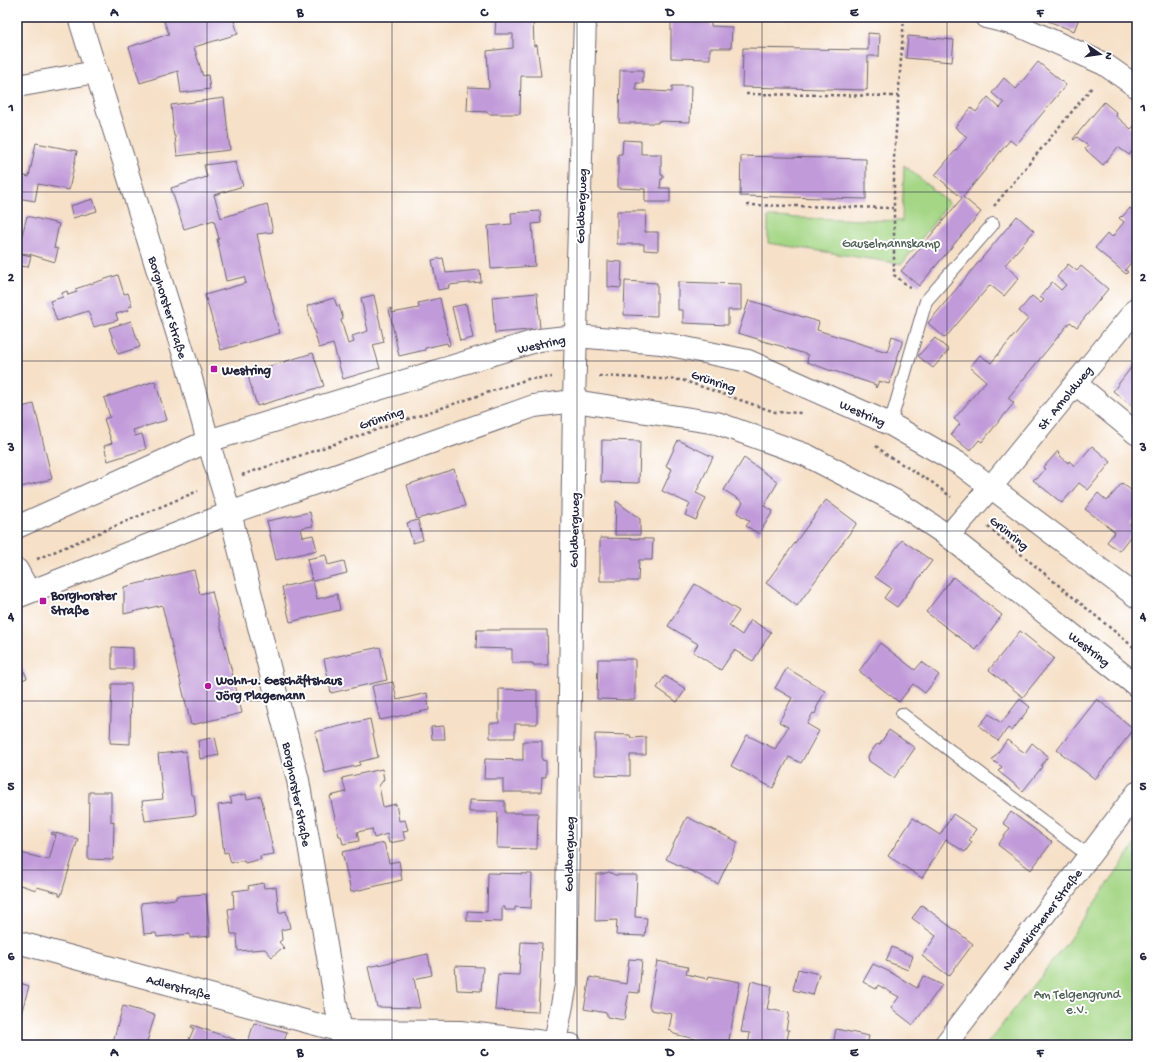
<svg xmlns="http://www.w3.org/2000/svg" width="1154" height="1062" font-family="'Gochi Hand',sans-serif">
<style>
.green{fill:#a4d685;stroke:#637c60}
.building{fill:#c19bd9}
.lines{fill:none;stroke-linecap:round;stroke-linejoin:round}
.service-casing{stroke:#6c646c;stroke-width:14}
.minor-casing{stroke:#6c646c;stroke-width:24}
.secondary-casing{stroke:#6c646c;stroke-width:24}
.path{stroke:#6c646c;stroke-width:2.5;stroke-dasharray:3 3;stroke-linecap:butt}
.service{stroke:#fff;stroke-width:12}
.minor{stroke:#fff;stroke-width:22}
.secondary{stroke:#fff;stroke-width:22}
.grid{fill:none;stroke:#22223b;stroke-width:1;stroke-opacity:0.55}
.poi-dot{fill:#b5179e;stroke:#fff;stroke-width:1.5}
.labels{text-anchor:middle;stroke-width:4;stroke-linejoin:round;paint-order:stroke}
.street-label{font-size:13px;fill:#22223b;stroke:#fff}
.park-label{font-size:13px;fill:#506155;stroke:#fff}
.poi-label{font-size:13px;font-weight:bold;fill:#22223b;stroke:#fff;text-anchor:start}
.neatline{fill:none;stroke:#22223b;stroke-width:1.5}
.grid-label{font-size:13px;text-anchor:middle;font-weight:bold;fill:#22223b}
</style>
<rect width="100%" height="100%" fill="#fff"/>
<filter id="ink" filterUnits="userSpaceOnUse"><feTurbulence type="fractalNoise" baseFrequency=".025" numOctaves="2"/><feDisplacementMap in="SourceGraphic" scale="8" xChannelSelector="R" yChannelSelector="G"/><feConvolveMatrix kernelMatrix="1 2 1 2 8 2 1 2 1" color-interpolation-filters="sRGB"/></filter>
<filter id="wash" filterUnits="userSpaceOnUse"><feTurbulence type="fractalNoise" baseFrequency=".012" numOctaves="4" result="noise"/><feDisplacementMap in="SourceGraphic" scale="16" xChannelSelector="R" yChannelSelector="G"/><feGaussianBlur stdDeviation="0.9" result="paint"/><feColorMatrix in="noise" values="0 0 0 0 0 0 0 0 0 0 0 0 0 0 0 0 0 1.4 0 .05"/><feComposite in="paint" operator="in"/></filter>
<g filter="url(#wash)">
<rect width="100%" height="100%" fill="#f6e0c7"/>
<path class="green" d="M904 165 949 203 902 264 768 243V217L902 221Z
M1137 842V1045H986L1068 941Z"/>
<g id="blocks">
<path class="building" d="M175 17H233L238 34 194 47 203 76 208 75 210 89 181 93 178 71 140 83 129 47 169 34 163 19Z
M496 17H534V19H533L534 46 537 45 541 76H521L520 114H488V112L467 111 468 87 489 88 487 51 513 48V34H495Z
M1049 17H1076L1079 18 1074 31 1048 21Z
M671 21 711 22V26L732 27 731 48H710V59L671 58Z
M868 33 880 34 879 56H868L867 90 742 87 743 48 868 50Z
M908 36 954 40 952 62 906 58Z
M1038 62 1066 85 1016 145 1010 140 963 197 981 212 919 286 901 271 962 198 935 175 967 137 955 127 971 108 976 112 988 97 1000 108 1004 103 992 93 1004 78 1016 89Z
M620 70H643V83H636V90L672 92V86H691L690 122 658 121V123H619Z
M224 98 230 150 177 156 175 136H174L172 125H173L171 105Z
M1104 102 1117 113 1116 116 1131 129 1135 125 1134 127 1137 130V153L1133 150 1129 155 1118 147 1103 165 1085 149 1088 146 1077 137 1074 140 1073 139Z
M17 136 20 137 18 149H17Z
M623 140 641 141V154H661V175H663V179H661L660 188H670V202H645V189L618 188V154H622Z
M36 143 77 151 69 190 38 184 35 201 17 198V174L29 177Z
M741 156 866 159V199L740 196Z
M237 161 235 163 243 186 214 195 221 218 267 204 273 232 257 234 274 309 273 310 280 333 221 350 205 295 246 283 244 277 226 281 217 239H219L214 220 184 229 171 188 207 177 204 165Z
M93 199 97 211 73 218 70 206Z
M1130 208 1137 214V255L1125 270 1128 272 1126 274 1095 248 1108 233 1112 237 1124 222 1119 218 1121 216 1122 217Z
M540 211 541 223 532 224 535 266 491 269 488 226 512 224 511 213Z
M617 211H646L645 232H658V251L644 250V244H617Z
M27 216 59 224 54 248 58 249 55 262 29 254 18 253 31 256 28 267 17 266V250L18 251Z
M1017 216 1034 231 1005 265 1019 278 1004 296 990 285 945 338 928 323Z
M443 258 446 273 480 270 481 282 448 285 449 288 438 290 432 260Z
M608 261 622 262 621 288 608 287Z
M1068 264 1077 271 1081 266 1108 289 1077 327 1070 322 1008 398 1014 403 982 442 979 440 970 451 951 435 960 424 954 419 986 381 970 367 980 355 991 363 1028 319 1019 311 1032 296 1041 303 1044 300 1040 297 1052 282 1061 290 1066 285 1057 277Z
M118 275 124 294 128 293 132 306 128 307 129 310 116 314 118 320 94 327 88 311 57 321 50 301 63 297 62 293 67 291 68 295 77 292 75 289Z
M625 281 657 283V316L624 315Z
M678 282 741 284V310H728V325L683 323V310H678Z
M537 293 540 329 495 333 492 297Z
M374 295 384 342 373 345 380 368 343 379 333 344 319 348 307 306 334 298 337 306 339 305 343 319 341 320 348 344 354 342 352 336 368 331 361 298Z
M440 298 450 345 448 346 447 343 425 348V350L399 356 389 309 391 308 392 313 419 308 418 303Z
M749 300 819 322 817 330 887 352 892 336 903 340 889 384 879 381 876 388 875 387 876 385 855 378 854 379 853 377 831 370 830 371 829 370 807 362 808 355 786 348V349L784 347 763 341H761V340L738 333Z
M466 304 473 338 460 341 452 307Z
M131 321 140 347 118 354 109 328Z
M935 338 949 350 933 368 918 356Z
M313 353 324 386 257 406 247 373Z
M1137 360V410L1113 391Z
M155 381 167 420 133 430 135 436 142 434 146 449 108 461 104 446 112 443 104 419 110 417 104 398Z
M34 404 52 479 17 488V408Z
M602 440 640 441 639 483 601 482Z
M678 440 713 457 696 493 706 498 696 520 685 515 690 504 662 491 672 469 666 466Z
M1092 446 1111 462 1088 490 1079 483 1062 503 1033 480 1035 478 1037 479 1045 469 1043 468 1058 451 1059 453 1058 454 1068 463 1069 461 1075 466Z
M744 458 778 482 764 506 773 511 759 534 746 526 750 521 737 513 743 502 724 490Z
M454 469 465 506 417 519 407 485Z
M1122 483 1137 495V515L1130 524 1136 529 1119 551 1107 542 1115 532 1085 509 1098 493 1107 501Z
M826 500 857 523 797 606 766 583Z
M616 501 640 519V535H615Z
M310 512 313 526 301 528 303 537 313 535 317 550 276 560 267 521Z
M418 520 423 540 413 543 407 523Z
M600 538 653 539 652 560H639L638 581H600Z
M902 540 932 561 897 607 884 598 891 588 875 577Z
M326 555 328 565 344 561 347 573 313 581 317 599 337 594 340 610 290 622 282 587 312 580 307 559Z
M194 570 200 594 212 591 242 713 191 725 162 605 124 614V587Z
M953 577 1002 615 976 650 926 612Z
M695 584 739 611 729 626 742 635 751 620 771 632 753 661 734 650 721 670 693 652 698 644 668 626Z
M477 630H547L548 665H533V663H512V649L476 648Z
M1020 631 1054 658 1023 697 989 670Z
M880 643 915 670 922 662 939 675 925 693 913 684 899 702 859 671Z
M112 647 133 648V669H112Z
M380 647 387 680 331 693 324 659Z
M17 655 27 678 17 682Z
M598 659H635V700L597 699Z
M787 668 825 691 816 709H817L815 714 813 713 807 724 819 731 801 763 789 757 773 788 731 766 747 735 775 749 788 727 779 722 792 698 775 688Z
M665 676 686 689 677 702 657 688Z
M393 682 397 700 427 693 429 710 380 720 372 686Z
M112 684H131L130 744 110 743Z
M499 689 537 690V724H515V738H490V723H499Z
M1020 699 1030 707 1012 731 1008 728 998 741 979 726 989 714 1001 723Z
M1097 699 1134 729 1095 779 1057 750Z
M370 719 378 757 359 762 360 765 325 773 315 732Z
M444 726 445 739H432L431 727Z
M889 730 915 748 894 778 869 761 868 756 876 745 880 744Z
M595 734 630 735 631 738 646 737V755H630V776L595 775Z
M215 737 219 755 200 759 198 741Z
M1007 740 1025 753 1032 743 1048 756 1041 766 1042 767 1023 791 998 771 1002 767 992 760Z
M523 741H542V760L546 761V777H542L541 792H503V779H484L485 759 523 760Z
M186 751 191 795H194L196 815 145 821 142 801 163 799 158 754Z
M382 769 384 779 379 786 383 807 396 804 399 821 405 820 408 830 403 831 405 840 389 843 387 834 374 838 372 829 357 832 359 841 343 844 341 836H339L330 796 346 792 342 778Z
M89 792H111V822L114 821 113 860 88 859Z
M246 794 247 799 261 796 274 854 260 856 261 859 245 863 244 860 231 863 228 852 224 853 218 805 232 803 230 797Z
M469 800 505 801V813H538L537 849 497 848 498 812H469Z
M1011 812 1052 842 1031 870 998 845 1010 828 1003 823Z
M953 814 976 829 969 840 972 842 965 852 946 840 922 878 888 856 913 818 940 835Z
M687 817 738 842 718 884 666 859Z
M52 832 78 839 61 896 59 895V893L37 887 36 890 17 884V852L49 860 56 835 51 834Z
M384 843 389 863 399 861 402 880 351 892 342 852Z
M609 872 615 875H637L635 917 647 918 645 936 616 935 617 920 595 921 596 874H603Z
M488 873 532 874 531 908 515 907V910H505V907H502V922L467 921V911L487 912Z
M263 883 264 888 276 887 279 913 286 911 289 923 290 928 281 930 282 940 279 942 285 949 284 950 282 948 272 957 265 949 238 951 237 934H231L228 909 234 908 233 891 249 889 248 886Z
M206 894 210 936 190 938V934L157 937 156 933 144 934 141 903 176 899V896Z
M922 905 973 944 949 976 922 956 936 936 912 918Z
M521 942 542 943 538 1012 495 1010 498 974 519 975Z
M892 947 913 956 908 970 886 961Z
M428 954 432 975 414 979 420 1008 377 1007 368 967Z
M629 959 642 960 639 993 629 992 624 1020 607 1017V1013L584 1009 590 977 626 984Z
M657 961 688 967 686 974 708 979 709 976 740 982 728 1045H694L695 1039 674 1034 669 1029 672 1014 652 1010 649 1006Z
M873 964 890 972 917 988 923 976 942 985 913 1025 891 1008 899 997 878 985 876 989 863 982Z
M455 966 483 967 481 991 457 990Z
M798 969 819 974 813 995 793 990Z
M751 981 772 986 767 1009 789 1013 786 1030H789L786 1045H748L750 1033 741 1032Z
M17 982 29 986 17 1028Z
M123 1006 155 1015 146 1045H112Z
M254 1023 287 1032 283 1045 263 1041 262 1045H247Z
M192 1025 236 1040 234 1045H185L186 1042H188L194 1028 191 1027Z
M836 1029 869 1036 867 1045H833Z"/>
</g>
</g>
<g filter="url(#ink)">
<use href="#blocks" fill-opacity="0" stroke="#6c646c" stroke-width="1"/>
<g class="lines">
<defs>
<path id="service" d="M890 424 926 301 993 224
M902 714 1089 856"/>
<path id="minor" d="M986 17 1015 24 1104 64 1137 87
M17 86 96 72
M1076 384 1137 434
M17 527 208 441 539 340 576 336 661 343 748 361 890 424 960 464 1137 597
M948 536 991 487 1137 308
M17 570 29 592
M17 597 230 513 534 406 574 401 717 423 806 455 899 503 948 536 1137 686
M17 942 341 1031 460 1032 571 1045
M555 1042 566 984 574 401 585 17"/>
<path id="secondary" d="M79 17 189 371 208 441 230 513 298 780 343 1045
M945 1045 1137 793"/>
</defs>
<use href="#service" class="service-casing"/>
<use href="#minor" class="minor-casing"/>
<use href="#secondary" class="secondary-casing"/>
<path class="path" d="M904 17 894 158V275L912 289
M746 94 898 96
M747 205 893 208
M994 206 1093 86
M599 376 682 380 775 412 802 413
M876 446 887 455 933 483 951 497
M242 475 528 379 552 377
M988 527 1137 650
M37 559 198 491"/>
<use href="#service" class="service"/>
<use href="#minor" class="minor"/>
<use href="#secondary" class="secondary"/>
</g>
</g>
<path class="grid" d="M207 17V1045M392 17V1045M577 17V1045M762 17V1045M947 17V1045M17 192H1137M17 361H1137M17 531H1137M17 701H1137M17 870H1137"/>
<g class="poi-dot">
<rect x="210" y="365" width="8" height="8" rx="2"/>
<rect x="39" y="597" width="8" height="8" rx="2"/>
<circle cx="208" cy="686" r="4"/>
</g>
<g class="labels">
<g class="street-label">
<text transform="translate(580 206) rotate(-88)" y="5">Goldbergweg</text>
<text transform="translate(169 307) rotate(73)" y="5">Borghorster Straße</text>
<text transform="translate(541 343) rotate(-12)" y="5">Westring</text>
<text transform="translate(714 380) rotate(19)" y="5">Grünring</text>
<text transform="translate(1064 397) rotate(-51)" y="5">St. Arnoldweg</text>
<text transform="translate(863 412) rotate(24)" y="5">Westring</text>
<text transform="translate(381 417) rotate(-19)" y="5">Grünring</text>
<text transform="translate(573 530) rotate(-89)" y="5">Goldbergweg</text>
<text transform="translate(1010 532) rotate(39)" y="5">Grünring</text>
<text transform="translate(1090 648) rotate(38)" y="5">Westring</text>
<text transform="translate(298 794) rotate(79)" y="5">Borghorster Straße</text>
<text transform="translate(568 854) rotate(-89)" y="5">Goldbergweg</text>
<text transform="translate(1041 919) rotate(-53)" y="5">Neuenkirchener Straße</text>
<text transform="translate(179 986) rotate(15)" y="5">Adlerstraße</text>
</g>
<g class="park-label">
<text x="891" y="247">Gauselmannskamp</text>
<text x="1077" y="998">Am Telgengrund<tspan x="1077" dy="15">e.V.</tspan></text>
</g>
<g class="poi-label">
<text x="222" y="374">Westring</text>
<text x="51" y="599">Borghorster<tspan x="51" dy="15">Straße</tspan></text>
<text x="216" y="684">Wohn-u. Geschäftshaus<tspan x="216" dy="15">Jörg Plagemann</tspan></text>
</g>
</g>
<rect width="1154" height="1062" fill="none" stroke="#fff" stroke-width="44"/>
<g transform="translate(1100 54) rotate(103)" stroke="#ffffff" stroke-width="3" paint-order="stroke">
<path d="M0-3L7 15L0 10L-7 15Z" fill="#22223b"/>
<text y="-6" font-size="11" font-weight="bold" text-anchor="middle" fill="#22223b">N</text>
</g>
<rect x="22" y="22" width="1110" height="1018" class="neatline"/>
<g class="grid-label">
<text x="114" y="16">A</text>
<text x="300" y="16">B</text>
<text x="484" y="16">C</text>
<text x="670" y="16">D</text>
<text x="854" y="16">E</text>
<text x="1040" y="16">F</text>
<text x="11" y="111">1</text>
<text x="1143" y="111">1</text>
<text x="11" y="281">2</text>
<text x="1143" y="281">2</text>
<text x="11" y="451">3</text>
<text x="1143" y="451">3</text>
<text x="11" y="620">4</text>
<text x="1143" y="620">4</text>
<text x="11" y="790">5</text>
<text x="1143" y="790">5</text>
<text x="11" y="960">6</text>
<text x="1143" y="960">6</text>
<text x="114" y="1056">A</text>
<text x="300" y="1056">B</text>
<text x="484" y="1056">C</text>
<text x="670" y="1056">D</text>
<text x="854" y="1056">E</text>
<text x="1040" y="1056">F</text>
</g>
</svg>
